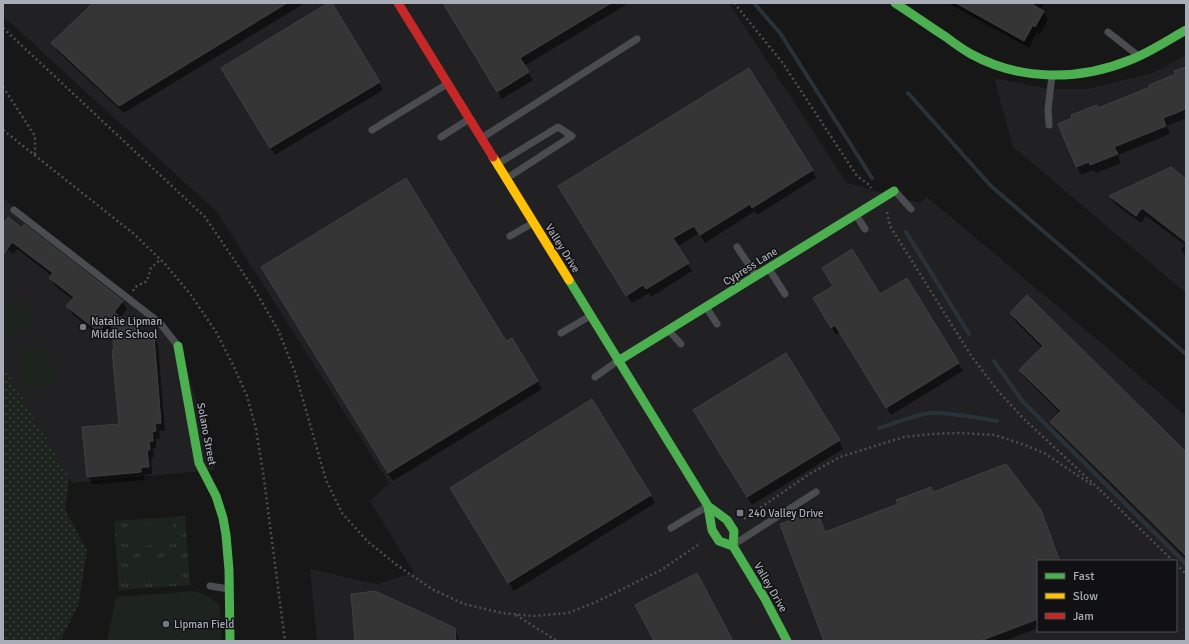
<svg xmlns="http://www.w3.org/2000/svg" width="1189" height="644" font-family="Signika,sans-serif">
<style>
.built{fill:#212123;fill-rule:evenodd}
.grass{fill:url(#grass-dots)}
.park{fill:url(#park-tufts)}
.garden{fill:#1d241e}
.shadow{fill:#0007}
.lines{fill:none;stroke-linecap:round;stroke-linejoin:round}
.stream{stroke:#2a3239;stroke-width:4}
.building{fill:#353536;stroke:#3f4043}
.path{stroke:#4d4e52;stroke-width:2.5;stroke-dasharray:2 3;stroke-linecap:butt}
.lane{stroke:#4b4c50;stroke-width:7}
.fast{stroke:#4caf50;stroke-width:9}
.slow{stroke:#ffc107;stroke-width:9}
.jam{stroke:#c62828;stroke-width:9}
.poi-dot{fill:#757880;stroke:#111113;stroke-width:1.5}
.labels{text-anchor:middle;stroke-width:3;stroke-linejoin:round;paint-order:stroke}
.street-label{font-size:11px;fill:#a8adb8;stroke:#111113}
.poi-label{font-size:11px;fill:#a8adb8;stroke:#111113;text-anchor:start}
</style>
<defs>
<pattern id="grass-dots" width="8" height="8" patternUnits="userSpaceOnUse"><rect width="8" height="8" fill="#1d241e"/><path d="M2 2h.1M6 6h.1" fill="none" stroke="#3b413d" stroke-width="1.8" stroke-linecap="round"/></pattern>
<pattern id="park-tufts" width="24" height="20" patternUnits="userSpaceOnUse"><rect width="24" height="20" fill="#1d241e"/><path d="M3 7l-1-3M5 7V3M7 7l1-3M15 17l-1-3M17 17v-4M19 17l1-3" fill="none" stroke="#3b413d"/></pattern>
</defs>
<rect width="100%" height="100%" fill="#171717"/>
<path class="built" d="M3 3H729L847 183 920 203 927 197 1105 346 1186 416V641H317L310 569 377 584 414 573 370 501 389 483 217 212 3 16ZM1038 561H1176V631H1038Z
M1186 55V293L1013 147 994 78 1049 89H1088L1153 73Z
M3 199H4L129 299 180 342 215 470 72 483 3 365Z"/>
<path class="grass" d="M3 365 69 477 65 510 87 551 78 606 60 641H3Z"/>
<path class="park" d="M185 516 190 585 119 590 114 521Z"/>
<path class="garden" d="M22 299 33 325 3 338V307Z
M50 346 55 387 26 390 22 349Z
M173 523 174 544 128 547 126 526Z
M175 559 177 580 130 583 129 562Z
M196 591 209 597 220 606 221 641H107L116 597Z"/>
<path class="shadow" d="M94 3H305L124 113 57 51 52 43Z
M330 3 383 90 275 155 222 68Z
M444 3H629L524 66 533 80 502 99Z
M948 3H1044L1040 10 1043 12 1048 19 1040 34 1037 32 1029 48Z
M1186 68V118L1167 126 1170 134 1118 155 1121 163 1096 173 1094 170 1081 175 1077 167 1060 124 1151 88 1177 75Z
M812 170 816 178 757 215 755 211 705 243 699 233 677 247 692 271 651 297 649 293 632 303 564 194Z
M1186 180V258L1181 249 1185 245 1146 216 1141 223 1115 204 1110 196Z
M3 225 122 301 127 309 120 318 135 330 140 338 153 337 158 345 165 431H159L160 439H156V448H153L154 457 151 458 152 474 144 475 145 480 92 484 88 476 120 425 113 326 103 339 72 314 68 307 73 300 55 286 50 278 52 276 17 249 13 254 3 246Z
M267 275 506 343 511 339 542 389 393 481Z
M819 307 958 363 963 371 891 415 840 333 836 335Z
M1011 313 1186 454V559L1056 430 1051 422 1060 413 1025 378 1020 370 1042 348 1015 321Z
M592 401 655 503 514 591 455 496Z
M699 418 839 441 843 449 752 505Z
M933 493 1040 511 1045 519 1061 561H1038V628L1005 641H825L816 512 826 533Z
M454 629 459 637V641H356Z"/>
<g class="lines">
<path class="stream" d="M754 3 780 33 872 178
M908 93 991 186 1186 354
M906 232 969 334
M994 361 1023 402 1186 564
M879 428C896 423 914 415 931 413 953 412 975 418 997 421"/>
</g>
<path class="building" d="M93 3H287L119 106 51 43Z
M328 3H332L380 82 270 148 221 68Z
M443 3H611L520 58 529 72 497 92Z
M956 3H1030L1044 11 1035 27 1033 25 1024 41Z
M1186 67V109L1163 118 1166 126 1114 147 1118 154 1090 165 1089 162 1076 167 1058 124 1072 118 1071 115 1097 105 1098 108 1150 87 1149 85 1176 74 1174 71Z
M749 68 813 170 752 208 750 204 700 235 694 226 673 238 689 263 646 289 643 285 626 296 558 186Z
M1171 167 1186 179V242L1142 208 1136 216 1109 196Z
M406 178 506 341 512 338 538 381 388 473 261 267Z
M8 217 22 228 24 224 123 301 114 312 136 329 137 338 154 336 161 423 155 424 156 431 152 432 153 441H149L150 450H147L149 467H141V472L87 477 82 427 119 424 112 350H114L111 316 99 332 66 306 74 297 49 278 53 273 12 242 3 255V224Z
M852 249 880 294 907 278 959 363 886 408 835 325 831 328 813 298 833 286 822 268Z
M1027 295 1186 452V556L1050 422 1061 411 1019 370 1043 346 1010 313Z
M786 353 840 440 747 497 693 410Z
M592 399 651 495 508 583 450 488Z
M1006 464 1041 510 1060 561H1038V619L980 641H824L780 524 817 511 825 532 898 504 896 500 931 487 933 492Z
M697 573 733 641H654L635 605Z
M375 591 455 628 456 641H355L351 594Z"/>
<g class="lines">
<path class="path" d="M734 3 782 62 857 176 868 184 871 188
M3 28 205 217 256 292 278 330 295 372 326 480 342 513 367 541 398 566 432 589 464 604 502 613 534 616 568 613 596 602 661 570 701 543
M3 87 35 136V155
M3 130 134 234 165 264 191 295 216 332 233 365 247 396 256 429 263 472 285 641
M887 212 890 226 972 357 998 391 1023 418 1101 491
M133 291 135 287 147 281 151 268 161 259
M1100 490 1173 561
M744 519 811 473 840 457 904 437 931 434 960 433 995 435 1022 444 1044 453 1092 485
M1176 564 1186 574
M516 615 557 641"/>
<path class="lane" d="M1108 32 1136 54
M1049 125 1048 109 1052 76
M372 130 447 84
M441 137 469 119
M483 137 637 39
M499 163 558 127 572 136 507 178
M895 191 911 209
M14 210 160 323 178 346
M856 215 865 229
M510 236 533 223
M737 247 755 274
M769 269 785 294
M706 307 717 324
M670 332 681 344
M561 333 590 316
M595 377 616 362
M671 528 706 507
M736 543 816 492
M210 586 229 589"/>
<path class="fast" d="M895 3C912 14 929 26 946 37 954 43 962 49 971 54 1020 81 1079 81 1130 60 1149 53 1168 40 1186 30
M569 280 708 506 712 530 719 541 733 546
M178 346 199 463 216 496 223 518 226 535 229 570 230 641
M618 361 894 191
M708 506 727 520 734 531 733 546 765 599 787 641"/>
<path class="slow" d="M493 157 569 280"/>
<path class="jam" d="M398 3 493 157"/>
</g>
<g class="poi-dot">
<circle cx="83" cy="327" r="4"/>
<rect x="736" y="509" width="8" height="8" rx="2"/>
<circle cx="166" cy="624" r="4"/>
</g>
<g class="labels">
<g class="street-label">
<text transform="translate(563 248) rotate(58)" y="4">Valley Drive</text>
<text transform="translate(750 266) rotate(-32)" y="4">Cypress Lane</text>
<text transform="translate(207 434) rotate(79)" y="4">Solano Street</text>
<text transform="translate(771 587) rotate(60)" y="4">Valley Drive</text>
</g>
<g class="poi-label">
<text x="91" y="325">Natalie Lipman<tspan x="91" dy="13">Middle School</tspan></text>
<text x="748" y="517">240 Valley Drive</text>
<text x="174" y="628">Lipman Field</text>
</g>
</g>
<rect width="1189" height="644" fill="none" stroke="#a8adb8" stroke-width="8"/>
<rect x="1037" y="560" width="140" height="72" fill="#111113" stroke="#4d4f55"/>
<rect x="1045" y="573" width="20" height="6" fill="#4caf50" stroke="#4d4f55"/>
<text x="1073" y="580" font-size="12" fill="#a8adb8">Fast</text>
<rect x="1045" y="593" width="20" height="6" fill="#ffc107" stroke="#4d4f55"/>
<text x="1073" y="600" font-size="12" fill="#a8adb8">Slow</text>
<rect x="1045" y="613" width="20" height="6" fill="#c62828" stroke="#4d4f55"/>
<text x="1073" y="620" font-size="12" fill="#a8adb8">Jam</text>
</svg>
